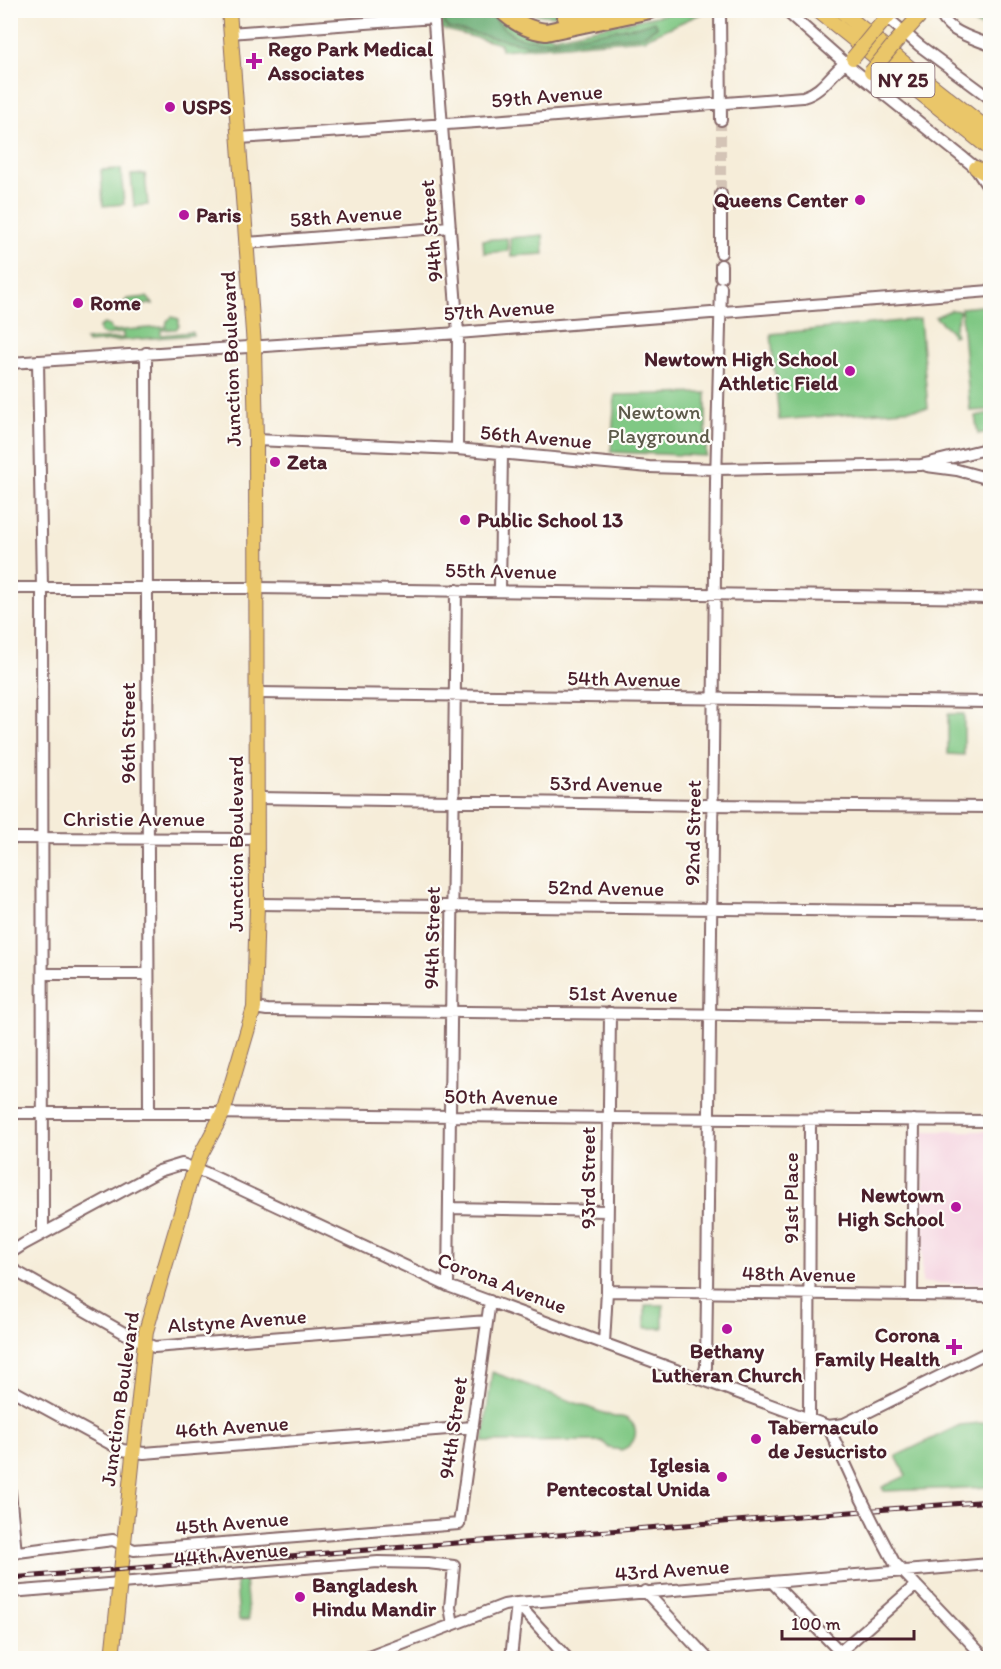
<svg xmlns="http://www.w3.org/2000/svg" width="1001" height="1669" font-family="Itim,sans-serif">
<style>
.built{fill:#f4cfde}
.green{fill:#80c884;stroke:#657458;stroke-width:1.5}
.forest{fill:#68ac72;stroke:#59664e;stroke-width:1.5}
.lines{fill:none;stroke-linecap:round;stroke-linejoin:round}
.minor-tunnel{stroke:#d4c4b6;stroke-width:10;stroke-dasharray:10 5;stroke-linecap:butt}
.minor-casing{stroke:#866768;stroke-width:14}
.major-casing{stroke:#866768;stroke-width:16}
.highway-casing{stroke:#866768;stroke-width:20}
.minor{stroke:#fff;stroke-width:10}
.major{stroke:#eac669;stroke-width:14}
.highway{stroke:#eac669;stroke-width:16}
.rail-casing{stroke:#4a1f2b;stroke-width:5}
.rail{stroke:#fdfcf7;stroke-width:3;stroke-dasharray:9;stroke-linecap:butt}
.minor-bridge-casing{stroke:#866768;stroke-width:14;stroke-linecap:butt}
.major-bridge-casing{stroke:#866768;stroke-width:16;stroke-linecap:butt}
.minor-bridge{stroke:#fff;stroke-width:10}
.major-bridge{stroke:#eac669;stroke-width:14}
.poi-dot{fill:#b5179e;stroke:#fdfcf7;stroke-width:2}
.labels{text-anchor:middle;stroke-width:4.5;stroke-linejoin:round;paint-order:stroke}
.shield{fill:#fdfcf7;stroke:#806168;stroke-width:1.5}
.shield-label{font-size:20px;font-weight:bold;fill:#4a1f2b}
.poi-label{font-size:21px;font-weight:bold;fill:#4a1f2b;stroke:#fdfcf7;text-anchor:start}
.street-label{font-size:21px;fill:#4a1f2b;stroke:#fdfcf7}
.park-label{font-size:21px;fill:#5d5a4a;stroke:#fdfcf7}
</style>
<rect width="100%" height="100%" fill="#fdfcf7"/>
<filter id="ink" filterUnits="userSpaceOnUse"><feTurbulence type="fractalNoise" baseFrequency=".0167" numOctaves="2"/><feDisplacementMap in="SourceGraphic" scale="12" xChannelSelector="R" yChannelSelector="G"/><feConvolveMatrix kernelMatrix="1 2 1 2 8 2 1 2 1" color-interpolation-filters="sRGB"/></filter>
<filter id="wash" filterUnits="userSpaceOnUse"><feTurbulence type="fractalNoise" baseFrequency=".008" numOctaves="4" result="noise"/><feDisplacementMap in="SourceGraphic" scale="24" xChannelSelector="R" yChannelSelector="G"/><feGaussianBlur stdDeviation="1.35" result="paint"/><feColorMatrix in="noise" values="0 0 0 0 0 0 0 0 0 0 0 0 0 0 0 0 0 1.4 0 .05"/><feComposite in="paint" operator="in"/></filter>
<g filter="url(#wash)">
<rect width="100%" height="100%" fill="#f6edd9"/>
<path class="built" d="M923 1131H990V1284L922 1283Z"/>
<path class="green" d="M440 11H495L554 37 681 11H707L644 39 501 50V44L442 29Z
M525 11H583C562 16 546 18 525 11Z
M958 11H990V30L959 17Z
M121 169 124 204 103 206 101 170Z
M145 174 148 205 134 206 131 175Z
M543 235 544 254 511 256 510 238Z
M507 238 508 251 484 253 483 240Z
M147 297 153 304 143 305 140 312H134L131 306 121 307 127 299Z
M990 305V410L970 411 961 308Z
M951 310 960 311 954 331 956 335 952 336 951 331 935 317Z
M172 317 179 319V326L176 329 161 330V335L192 332 193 335 87 343 85 340 123 338V333L105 335 100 333 99 327 104 324 110 326 112 331 163 327H166L167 321Z
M920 319 928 408 779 420 771 334Z
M706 393V456L611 452 615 395Z
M990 413V432L978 434 975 416Z
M948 714H964V755L948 754Z
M645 1305H663V1328H645Z
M492 1372 614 1417C638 1414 644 1442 621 1450L609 1448 602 1441 483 1442Z
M990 1422V1487L884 1491 882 1487 906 1476 896 1456 960 1425Z
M245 1580 249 1620H239L236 1581Z"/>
<path class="forest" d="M443 11H488C496 20 504 31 515 36 543 48 609 29 640 26L654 21 657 27 643 36 528 45 448 28 445 25Z"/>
</g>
<g filter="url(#ink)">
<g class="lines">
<path class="minor-tunnel" d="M721 120V194"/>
<defs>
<path id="minor" d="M433 10 458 333 457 449
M720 10 721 120
M785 10 845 63 981 172
M878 10 920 46 990 98
M939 10C946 32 971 37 990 45
M230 33 434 18
M239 138 491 121 803 97C822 92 830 75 845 63
M976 169 990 190
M721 194V253
M246 243 450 227
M721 265V277
M146 353 149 1112
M38 361 42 588 43 1233
M10 363 458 333 990 291
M256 440 457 449 649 467 716 469 921 465 990 448
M927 466 957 470 990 479
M10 588H256L990 598
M500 591 502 453
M257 693 990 702
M257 798 703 805 990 807
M10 838 257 839
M257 904 990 912
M43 974H148
M254 1008 267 1010C508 1011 749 1016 990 1018
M10 1113H209L614 1118 990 1121
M449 1208 607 1211
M10 1253 24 1244 159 1171 182 1164 206 1173 448 1286 828 1426 844 1424 990 1351
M10 1268 126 1334 154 1347 487 1321
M448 1286 456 590
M607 1291 990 1296
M912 1295 914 1120
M604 1343 607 1291 610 1013
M702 1379 706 1367 707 1292 716 481 721 287
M10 1389 122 1450 144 1453 473 1427
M809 1420 810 1120
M828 1426 861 1498
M10 1492 16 1553
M874 1524 894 1562 985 1658
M10 1553 113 1540 134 1550 459 1524 490 1301
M772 1582 846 1658
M645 1591 707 1658
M10 1592 378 1562 428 1563 454 1566 450 1607 453 1624
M517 1603 567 1658
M366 1658 504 1605 517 1603 990 1564
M511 1658 517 1603
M833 1658 916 1585"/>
<path id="major" d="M817 10 990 149
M840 10 910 68 990 131
M876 30 893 10
M894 44 925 10
M976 168 990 176
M112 1658 146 1331 190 1182 200 1156 223 1113 254 1008 257 904 256 440 254 346 229 10"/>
<path id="highway" d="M502 10C515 23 528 30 546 32L650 10
M566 17 595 10"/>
</defs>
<use href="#minor" class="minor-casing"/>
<use href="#major" class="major-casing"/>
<use href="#highway" class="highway-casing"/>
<use href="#minor" class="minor"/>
<use href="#major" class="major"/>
<use href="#highway" class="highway"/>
<defs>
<path id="rail" d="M10 1578 990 1501"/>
</defs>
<use href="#rail" class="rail-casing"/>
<use href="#rail" class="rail"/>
<defs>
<path id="minor-bridge" d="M861 1498 874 1524"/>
<path id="major-bridge" d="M853 58 876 30
M871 72 894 44"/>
</defs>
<use href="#minor-bridge" class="minor-bridge-casing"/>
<use href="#major-bridge" class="major-bridge-casing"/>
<use href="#minor-bridge" class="minor-bridge"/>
<use href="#major-bridge" class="major-bridge"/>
</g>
</g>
<g class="poi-dot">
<path d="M251 52h6v6h6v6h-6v6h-6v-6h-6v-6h6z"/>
<circle cx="170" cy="107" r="6"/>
<circle cx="860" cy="200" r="6"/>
<circle cx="184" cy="215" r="6"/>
<circle cx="78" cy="303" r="6"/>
<circle cx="850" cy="371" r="6"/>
<circle cx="275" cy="462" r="6"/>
<circle cx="465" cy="520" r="6"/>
<circle cx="956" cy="1207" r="6"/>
<circle cx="727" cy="1329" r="6"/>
<path d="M951 1338h6v6h6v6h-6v6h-6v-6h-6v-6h6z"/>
<circle cx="756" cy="1439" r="6"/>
<circle cx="722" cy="1477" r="6"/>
<circle cx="300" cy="1597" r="6"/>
</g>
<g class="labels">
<rect class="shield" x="871.5" y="63" width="63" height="34" rx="4.5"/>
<g class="shield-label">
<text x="903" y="87">NY 25</text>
</g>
<g class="poi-label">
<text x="268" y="56">Rego Park Medical<tspan x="268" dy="24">Associates</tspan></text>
<text x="182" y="114">USPS</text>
<text x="848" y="207" text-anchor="end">Queens Center</text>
<text x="196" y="222">Paris</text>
<text x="90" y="310">Rome</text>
<text x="838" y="366" text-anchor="end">Newtown High School<tspan x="838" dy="24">Athletic Field</tspan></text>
<text x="287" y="469">Zeta</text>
<text x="477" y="527">Public School 13</text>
<text x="944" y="1202" text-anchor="end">Newtown<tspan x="944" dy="24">High School</tspan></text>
<text x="940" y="1342" text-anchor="end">Corona<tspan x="940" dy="24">Family Health</tspan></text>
<text x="727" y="1358" text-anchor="middle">Bethany<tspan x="727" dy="24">Lutheran Church</tspan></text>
<text x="768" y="1434">Tabernaculo<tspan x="768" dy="24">de Jesucristo</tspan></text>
<text x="710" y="1472" text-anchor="end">Iglesia<tspan x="710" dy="24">Pentecostal Unida</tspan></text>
<text x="312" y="1592">Bangladesh<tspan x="312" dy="24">Hindu Mandir</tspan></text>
</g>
<g class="street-label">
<text transform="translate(547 96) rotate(-5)" y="7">59th Avenue</text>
<text transform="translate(346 216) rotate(-4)" y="7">58th Avenue</text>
<text transform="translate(431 231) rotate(-95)" y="7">94th Street</text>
<text transform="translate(499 310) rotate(-4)" y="7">57th Avenue</text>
<text transform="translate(231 359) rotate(-92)" y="7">Junction Boulevard</text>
<text transform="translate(536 437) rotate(5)" y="7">56th Avenue</text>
<text transform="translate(501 571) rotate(1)" y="7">55th Avenue</text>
<text transform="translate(624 679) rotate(1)" y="7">54th Avenue</text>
<text transform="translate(128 733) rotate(-90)" y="7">96th Street</text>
<text transform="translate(606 784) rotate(1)" y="7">53rd Avenue</text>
<text x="134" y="826">Christie Avenue</text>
<text transform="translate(693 833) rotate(-89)" y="7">92nd Street</text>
<text transform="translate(236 844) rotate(-90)" y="7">Junction Boulevard</text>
<text transform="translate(606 888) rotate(1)" y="7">52nd Avenue</text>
<text transform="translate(432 938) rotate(-89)" y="7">94th Street</text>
<text transform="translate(623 994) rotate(1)" y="7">51st Avenue</text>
<text transform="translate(501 1097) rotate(1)" y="7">50th Avenue</text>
<text transform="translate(588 1178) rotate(-90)" y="7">93rd Street</text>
<text transform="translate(791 1198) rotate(-90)" y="7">91st Place</text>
<text transform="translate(799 1274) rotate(1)" y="7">48th Avenue</text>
<text transform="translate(502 1283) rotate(21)" y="7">Corona Avenue</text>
<text transform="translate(237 1321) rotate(-4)" y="7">Alstyne Avenue</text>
<text transform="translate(120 1399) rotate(-82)" y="7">Junction Boulevard</text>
<text transform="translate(232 1427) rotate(-4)" y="7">46th Avenue</text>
<text transform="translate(453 1428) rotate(-82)" y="7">94th Street</text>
<text transform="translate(232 1523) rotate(-5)" y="7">45th Avenue</text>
<text transform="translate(231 1554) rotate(-5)" y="7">44th Avenue</text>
<text transform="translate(672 1570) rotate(-4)" y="7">43rd Avenue</text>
</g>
<g class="park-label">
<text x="659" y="419">Newtown<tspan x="659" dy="24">Playground</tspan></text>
</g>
</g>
<rect width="1001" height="1669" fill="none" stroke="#fdfcf7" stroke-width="36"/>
<path d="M782 1630v9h132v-9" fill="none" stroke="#4a1f2b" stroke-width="3"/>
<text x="791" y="1630" font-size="18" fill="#4a1f2b" stroke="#fdfcf7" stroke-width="4.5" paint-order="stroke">100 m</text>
</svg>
